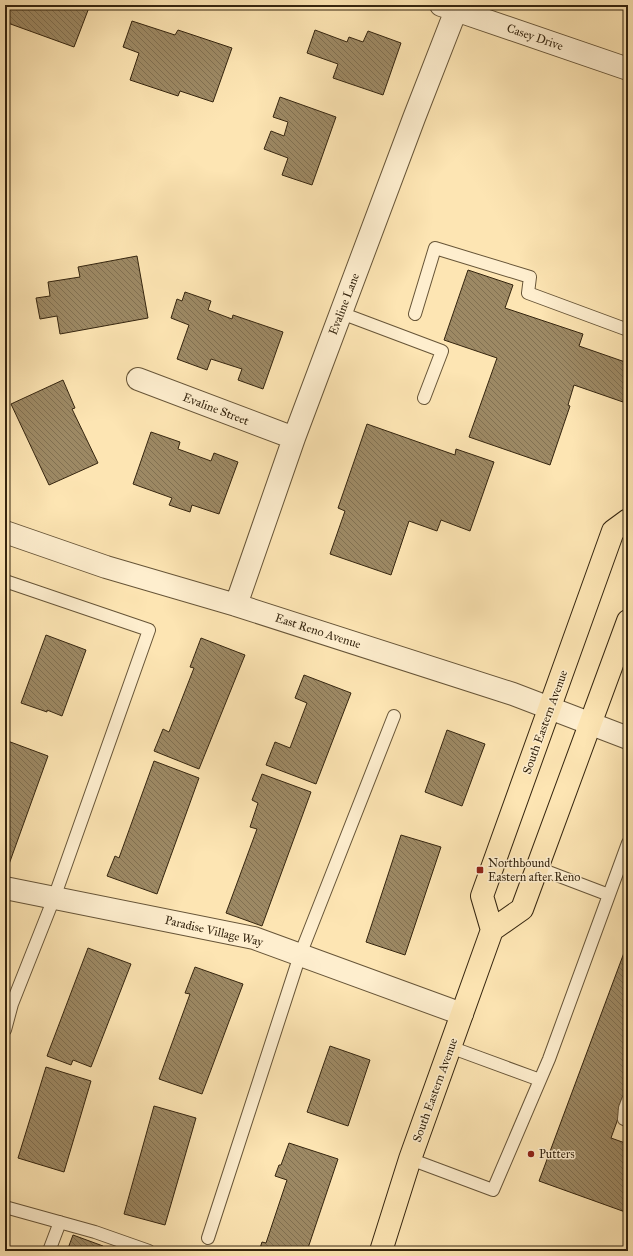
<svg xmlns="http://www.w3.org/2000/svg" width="633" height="1256" font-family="'IM FELL Great Primer',serif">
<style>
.building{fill:url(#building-back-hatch);stroke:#35250f}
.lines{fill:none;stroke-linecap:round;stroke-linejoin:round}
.service-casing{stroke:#675538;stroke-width:14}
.minor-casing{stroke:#675538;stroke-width:24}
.primary-casing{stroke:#35250f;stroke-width:24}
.service{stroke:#feeece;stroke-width:12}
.minor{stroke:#feeece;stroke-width:22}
.primary{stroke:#fde5b3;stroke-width:22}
.poi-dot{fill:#8f2418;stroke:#feeece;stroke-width:1.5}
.labels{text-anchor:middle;stroke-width:3;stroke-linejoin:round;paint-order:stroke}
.street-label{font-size:12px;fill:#35250f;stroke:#feeece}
.poi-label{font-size:12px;fill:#35250f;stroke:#feeece;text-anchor:start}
</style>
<defs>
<pattern id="building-back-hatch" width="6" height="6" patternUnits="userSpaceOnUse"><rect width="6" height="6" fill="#9d8964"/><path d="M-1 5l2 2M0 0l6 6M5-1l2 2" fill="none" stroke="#817051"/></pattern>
</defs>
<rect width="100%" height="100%" fill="#fde5b3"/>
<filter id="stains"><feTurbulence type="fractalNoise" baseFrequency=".005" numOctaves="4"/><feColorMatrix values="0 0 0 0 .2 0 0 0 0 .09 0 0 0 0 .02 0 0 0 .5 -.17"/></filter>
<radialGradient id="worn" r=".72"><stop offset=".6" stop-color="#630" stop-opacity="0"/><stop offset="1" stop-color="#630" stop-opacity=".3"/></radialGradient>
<path class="building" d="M11 5H90L74 47 5 22V7L10 9Z
M132 21 175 35 178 30 232 48 213 102 180 91 178 96 130 80 139 53 123 47Z
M315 30 347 42 349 37 363 42 368 31 401 43 383 95 333 78 338 64 307 53Z
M280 97 336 117 312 185 282 175 288 158 264 149 271 131 284 136 288 122 273 117Z
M137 256 148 318 60 334 57 316 40 319 36 298 50 296 48 282 80 277 78 267Z
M468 270 513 285 505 308 583 334 579 346 628 363V376L624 389 627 390 623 402 574 385 568 405 570 406 550 465 469 437 497 358 444 340Z
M185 292 211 301 208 310 232 319 233 315 283 332 263 389 238 380 242 369 211 359 207 370 177 359 189 325 171 318 177 299 182 301Z
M63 380 75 408 72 409 98 463 49 485 11 404Z
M367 424 455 455 456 449 494 462 470 531 441 520 437 531 409 521 391 575 330 554 345 511 338 508Z
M151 432 180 442 178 449 211 461 214 453 238 462 219 514 192 505 190 512 169 505 172 498 133 484Z
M46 635 86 650 62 716 47 710V712L21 703Z
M201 638 245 655 199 769 154 751 163 729 169 732 194 668 190 667Z
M304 675 351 693 316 784 266 765 275 742 290 748 307 703 295 698Z
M447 730 485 744 462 806 425 792Z
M5 740 48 756 8 867 5 866Z
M154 761 199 778 157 894 107 876 115 856 119 858Z
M262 774 311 792 262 926 226 913 257 829 250 827 258 803 252 800Z
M401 835 441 847 405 955 366 942Z
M628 942V1091L611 1138 628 1144V1213L539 1181Z
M88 948 131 964 91 1067 73 1060 71 1065 47 1056Z
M195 967 243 984 202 1094 159 1079 190 994 185 993Z
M330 1046 370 1060 348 1126 307 1112Z
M46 1067 91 1081 64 1172 18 1158Z
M154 1106 196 1118 165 1225 124 1214Z
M289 1143 338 1159 307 1251H259L262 1242 266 1243 287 1180 275 1176 279 1165H281Z
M73 1235 103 1246 104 1251H67Z"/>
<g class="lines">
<defs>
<path id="service" d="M341 313 442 351 424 398
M415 314 435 248 530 277 528 293 628 330
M5 581 149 630 54 898 12 1004 5 1030
M538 868 609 895
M450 1047 540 1080
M628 1100 625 1108 624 1119 628 1121
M410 1159 493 1190 549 1059 628 843
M5 1207 95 1232 149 1251
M208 1238 300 955 394 716
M49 1251 60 1222"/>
<path id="minor" d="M441 5 628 69
M138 379 294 438
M5 532 106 567 236 605 513 694 628 738
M236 605 294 438 414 118 458 5
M5 888 254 938 462 1014"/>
<path id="primary" d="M492 930 482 896 613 531 628 520
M381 1251 410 1159 492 930 522 909 628 621"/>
</defs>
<use href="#service" class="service-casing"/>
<use href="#minor" class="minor-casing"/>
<use href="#primary" class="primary-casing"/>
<use href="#service" class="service"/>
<use href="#minor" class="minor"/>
<use href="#primary" class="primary"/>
</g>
<g class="poi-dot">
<rect x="476" y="866" width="8" height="8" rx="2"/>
<circle cx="531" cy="1154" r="4"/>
</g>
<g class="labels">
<g class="street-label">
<text transform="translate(535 37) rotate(19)" y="4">Casey Drive</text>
<text transform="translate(344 304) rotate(-69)" y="4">Evaline Lane</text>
<text transform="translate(216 409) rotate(21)" y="4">Evaline Street</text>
<text transform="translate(318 631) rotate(18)" y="4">East Reno Avenue</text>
<text transform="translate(545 722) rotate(-70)" y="4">South Eastern Avenue</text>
<text transform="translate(214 931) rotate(13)" y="4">Paradise Village Way</text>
<text transform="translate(435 1090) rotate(-70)" y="4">South Eastern Avenue</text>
</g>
<g class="poi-label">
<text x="488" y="867">Northbound<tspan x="488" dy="14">Eastern after Reno</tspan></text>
<text x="539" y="1158">Putters</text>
</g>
</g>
<rect width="633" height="1256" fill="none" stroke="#fde5b3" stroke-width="20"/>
<rect x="6" y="6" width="621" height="1244" fill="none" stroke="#35250f" stroke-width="2"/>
<rect x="10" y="10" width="613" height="1236" fill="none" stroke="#35250f"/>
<rect width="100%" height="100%" filter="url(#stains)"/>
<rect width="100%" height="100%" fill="url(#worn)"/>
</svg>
